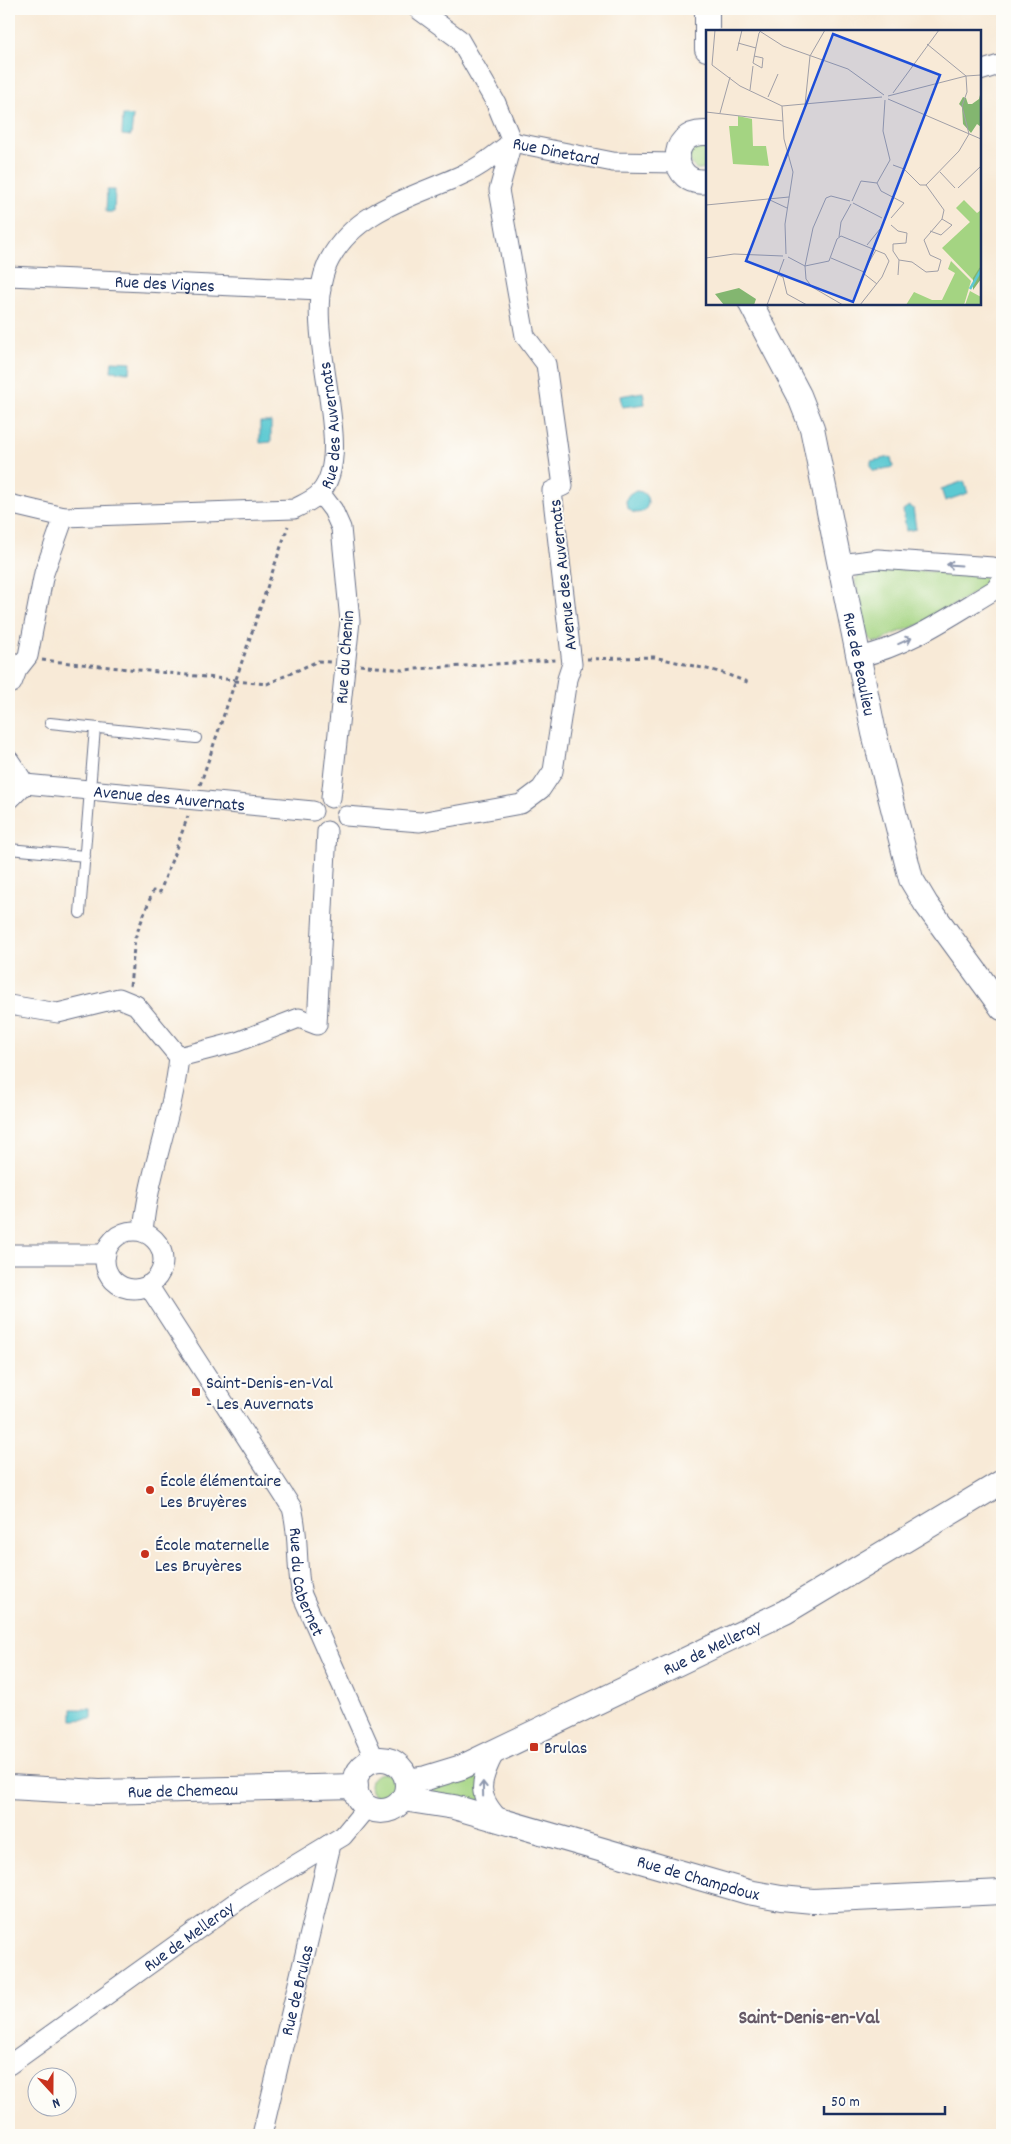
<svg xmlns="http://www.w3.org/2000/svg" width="1011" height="2144" font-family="Dekko,sans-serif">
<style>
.green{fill:#a4d482;stroke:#608270}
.water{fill:#5cc9d2;stroke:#3c7c98}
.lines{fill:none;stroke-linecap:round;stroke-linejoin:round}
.service-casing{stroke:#687088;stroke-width:12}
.minor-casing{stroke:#687088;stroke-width:21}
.tertiary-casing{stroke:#687088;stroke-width:26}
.path{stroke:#687088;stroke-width:3;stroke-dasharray:4 4;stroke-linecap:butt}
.service{stroke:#fff;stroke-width:10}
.minor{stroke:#fff;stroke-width:19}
.tertiary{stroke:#fff;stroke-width:24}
.oneway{stroke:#8d97ae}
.poi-dot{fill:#c8321e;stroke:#fdfcf7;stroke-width:2}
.labels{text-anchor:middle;stroke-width:4;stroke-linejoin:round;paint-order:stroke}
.street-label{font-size:18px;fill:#1b2f5e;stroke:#fdfcf7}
.poi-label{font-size:18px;fill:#1b2f5e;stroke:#fdfcf7;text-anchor:start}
.quarter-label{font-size:20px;font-weight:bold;fill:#665a67;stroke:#fdfcf7}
.inset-river{fill:none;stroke:#5cc9d2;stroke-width:2.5}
.inset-road{fill:none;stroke:#a09fa7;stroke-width:1}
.view{fill:#1d4ed8;fill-opacity:0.15;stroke:#1d4ed8;stroke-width:2.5}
.inset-edge{fill:none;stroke:#1b2f5e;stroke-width:2.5}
</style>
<rect width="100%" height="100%" fill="#fdfcf7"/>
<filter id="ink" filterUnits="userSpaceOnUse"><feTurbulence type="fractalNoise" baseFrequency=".02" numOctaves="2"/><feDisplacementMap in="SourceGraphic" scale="10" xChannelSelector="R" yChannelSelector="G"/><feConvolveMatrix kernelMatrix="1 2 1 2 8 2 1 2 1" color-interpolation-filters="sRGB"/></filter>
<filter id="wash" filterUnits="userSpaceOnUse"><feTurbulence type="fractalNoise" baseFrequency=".0096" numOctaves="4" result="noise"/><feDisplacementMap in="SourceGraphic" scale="20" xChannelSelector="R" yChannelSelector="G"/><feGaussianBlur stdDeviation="1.12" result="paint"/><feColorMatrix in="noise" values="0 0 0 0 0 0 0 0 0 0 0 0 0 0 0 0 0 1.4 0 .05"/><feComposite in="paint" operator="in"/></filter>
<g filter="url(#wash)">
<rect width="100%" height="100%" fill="#f8ead7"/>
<path class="green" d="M707 143V170L696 169C687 162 689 154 695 145Z
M871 567 991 576 992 582 922 624 894 634 881 642H873L865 632 855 580 864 569Z
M479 1769 483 1809 430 1799 434 1785Z
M370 1786a13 13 0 1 1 26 0a13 13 0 1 1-26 0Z"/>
<path class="water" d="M123 115 133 116 131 136 122 135Z
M107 190H115L114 212H106Z
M112 361 131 362 130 372 111 371Z
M643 392 645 404 622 407 620 396Z
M260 422H271V442L260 443Z
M891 457 893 467 874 471 871 468V461Z
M964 481 968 493 945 501 941 489Z
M626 502a11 11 0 1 1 22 0a11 11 0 1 1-22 0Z
M909 506 913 508 916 529 906 531 903 510Z
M72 1709H92V1719L72 1720Z"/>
</g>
<g filter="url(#ink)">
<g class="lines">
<defs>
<path id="service" d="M50 723 196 738
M9 849 85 856
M80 913 95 728"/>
<g id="minor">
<path d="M418 9 459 39 496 103 512 142"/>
<path d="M980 71 1002 64"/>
<path id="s1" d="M512 142 613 162 678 163"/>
<path id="s2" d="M9 276 321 290"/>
<path d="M320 493 333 510 341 528 350 621 331 798"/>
<path id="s3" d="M9 504 64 517 294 509C303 504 314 500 320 493 360 448 295 323 330 259 358 207 419 196 468 172 484 165 498 152 512 142"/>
<path d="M841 564 878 559 993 567 1002 570"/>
<path d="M859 657C909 646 952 615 996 589L1002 579"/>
<path d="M12 683 17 670 28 656 44 573 64 517"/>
<path d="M9 760 25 784 9 800"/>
<path id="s4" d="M25 784 313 811"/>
<path d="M346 816 420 822 521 804 541 789 553 771 567 679 572 664 552 491 563 486 546 364 525 336 499 190 512 142"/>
<path d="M9 1005 58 1013 119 998 136 1005 179 1057C173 1117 148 1173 143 1232"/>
<path d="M179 1057 237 1042 299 1018 317 1025 327 831"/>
<circle cx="134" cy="1260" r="29"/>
<path d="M9 1254H106"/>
<path id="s5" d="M148 1285 292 1508C300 1538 295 1564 302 1595L375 1760"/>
<path d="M495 1752C479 1782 476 1796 501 1821"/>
<path id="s6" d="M9 2065 247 1894 343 1836 367 1807"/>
<path id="s7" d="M262 2135 330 1849 328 1845"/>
</g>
<g id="tertiary">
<path d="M707 9V49"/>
<path d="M707 133C665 130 671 188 707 181"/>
<path id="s8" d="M751 304 799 395 812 428 874 733 911 879 926 904 1002 1008"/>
<circle cx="381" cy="1785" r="26"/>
<path id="s9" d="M407 1781 426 1778 462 1767 785 1612 1002 1482"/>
<path id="s10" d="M9 1787 99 1792 356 1786"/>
<path id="s11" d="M403 1799 454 1807 748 1892 781 1898 813 1901 1002 1892"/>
</g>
</defs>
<use href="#service" class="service-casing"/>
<use href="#minor" class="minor-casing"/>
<use href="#tertiary" class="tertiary-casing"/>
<path class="path" d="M587 659 654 657 720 672 750 683
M42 660 235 680
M360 665 402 670 556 660
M235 681 267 684 318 661 330 662
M200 785 288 526
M130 986 135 938 153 891 160 892 188 816
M347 1786a35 35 0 1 1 70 0a35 35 0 1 1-70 0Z"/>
<use href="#service" class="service"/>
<use href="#minor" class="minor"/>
<use href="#tertiary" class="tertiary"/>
</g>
<defs><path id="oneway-shaft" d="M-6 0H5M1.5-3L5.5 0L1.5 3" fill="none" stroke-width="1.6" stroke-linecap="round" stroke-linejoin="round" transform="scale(1.25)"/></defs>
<g class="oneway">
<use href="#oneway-shaft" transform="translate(954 565) rotate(-176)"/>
<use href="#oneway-shaft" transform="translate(905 641) rotate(-24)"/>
<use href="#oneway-shaft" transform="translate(483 1789) rotate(-91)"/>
</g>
</g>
<g class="poi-dot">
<rect x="191" y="1387" width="10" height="10" rx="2.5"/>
<circle cx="150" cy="1490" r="5"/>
<circle cx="145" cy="1554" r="5"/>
<rect x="529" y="1742" width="10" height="10" rx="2.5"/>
</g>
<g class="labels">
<g class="street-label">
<text dy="6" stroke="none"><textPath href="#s1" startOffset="45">Rue Dinetard</textPath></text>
<text dy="6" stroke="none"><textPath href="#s2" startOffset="156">Rue des Vignes</textPath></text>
<text dy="6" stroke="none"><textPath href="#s3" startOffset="388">Rue des Auvernats</textPath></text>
<text transform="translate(562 575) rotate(-96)" y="6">Avenue des Auvernats</text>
<text transform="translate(344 657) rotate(-86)" y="6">Rue du Chenin</text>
<text dy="6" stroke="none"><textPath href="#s8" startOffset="379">Rue de Beaulieu</textPath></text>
<text dy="6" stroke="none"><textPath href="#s4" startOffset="145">Avenue des Auvernats</textPath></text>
<text dy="6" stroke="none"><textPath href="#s5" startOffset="341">Rue du Cabernet</textPath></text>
<text dy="6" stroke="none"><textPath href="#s9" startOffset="334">Rue de Melleray</textPath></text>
<text dy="6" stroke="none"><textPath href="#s10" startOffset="174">Rue de Chemeau</textPath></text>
<text dy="6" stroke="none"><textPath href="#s11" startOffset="306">Rue de Champdoux</textPath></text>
<text dy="6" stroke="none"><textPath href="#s6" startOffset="221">Rue de Melleray</textPath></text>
<text dy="6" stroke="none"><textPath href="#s7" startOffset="149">Rue de Brulas</textPath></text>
</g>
<g class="poi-label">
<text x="206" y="1388">Saint-Denis-en-Val<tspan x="206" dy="21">- Les Auvernats</tspan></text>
<text x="160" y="1486">École élémentaire<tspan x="160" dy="21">Les Bruyères</tspan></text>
<text x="155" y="1550">École maternelle<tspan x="155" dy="21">Les Bruyères</tspan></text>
<text x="544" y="1753">Brulas</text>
</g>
<g class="quarter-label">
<text x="809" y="2023">Saint-Denis-en-Val</text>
</g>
</g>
<g transform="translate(706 30)">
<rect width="275" height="275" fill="#f8ead7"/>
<path d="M32 86 46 89 47 116H60L63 136 27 134 23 96H32ZM258 170 271 183 275 180V235L267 250 236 218 264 192 250 178ZM245 231 265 251 258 275H200L208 262 226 270H236L249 243 242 239ZM264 261 275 267V275H259Z" fill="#a4d482"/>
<path d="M275 61V97L271 94 265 103 257 94 256 77 253 74 257 67 260 68 262 74H266L273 69ZM275 235V249L267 260V248ZM33 258 50 269 48 275H18L9 264Z" fill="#83b670"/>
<path class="inset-river" d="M264 259 275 240"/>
<path class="inset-road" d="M52 0 77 16 142 39 178 65M32 13 50 18M221 14 260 46 261 62 256 76 263 104M31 21 36 0M48 26 57 28 56 38 47 33 50 17 53 3 54 2M6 35 34 56 76 76 176 67M6 35 9 0M44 60 47 36M187 63 233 0M182 66 260 46 275 45M62 67 72 44M182 69 275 109M179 70 177 101 184 130 171 153 175 161 198 173 185 188M99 75 104 26 119 0M76 76 78 109 87 142 79 194 80 224M0 82 77 91M14 83 24 47M187 135 198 139 214 155H220L253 121 263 104M234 142 249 158M252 158 275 136M64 170 81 178M146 171 155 151 171 153M147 173 176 188M0 175 83 167M185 195 192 201 201 203 200 213 187 214V221L193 230 206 232 220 242 232 241 235 230 224 225 218 210 236 189 238 180 220 155M224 201 235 205 246 195 236 189M133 207 135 192 145 174M161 215 174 199M170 220 157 243 171 254M82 227 99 236M0 228 28 224 77 226M125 228 158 242M99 236 123 231 131 209 135 206 179 224 183 231 176 247 154 275M99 236 107 198 120 168 125 166 144 171M99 236 100 249 106 257 137 275M72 245 77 247 81 264 101 275M192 245 193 230M61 275 78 229"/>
<path class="view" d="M127 4 234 45 147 272 40 231Z"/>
<rect width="275" height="275" class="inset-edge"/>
</g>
<rect width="1011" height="2144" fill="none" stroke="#fdfcf7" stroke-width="30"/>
<g transform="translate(52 2092) rotate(159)"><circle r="24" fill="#fdfcf7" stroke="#a3aaba"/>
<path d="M0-4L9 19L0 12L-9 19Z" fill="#c8321e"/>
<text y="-8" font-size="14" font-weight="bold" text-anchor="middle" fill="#1b2f5e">N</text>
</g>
<path d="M824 2106v8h121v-8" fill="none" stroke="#1b2f5e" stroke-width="2.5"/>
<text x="831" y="2106" font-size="15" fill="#1b2f5e" stroke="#fdfcf7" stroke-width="4" paint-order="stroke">50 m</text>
</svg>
